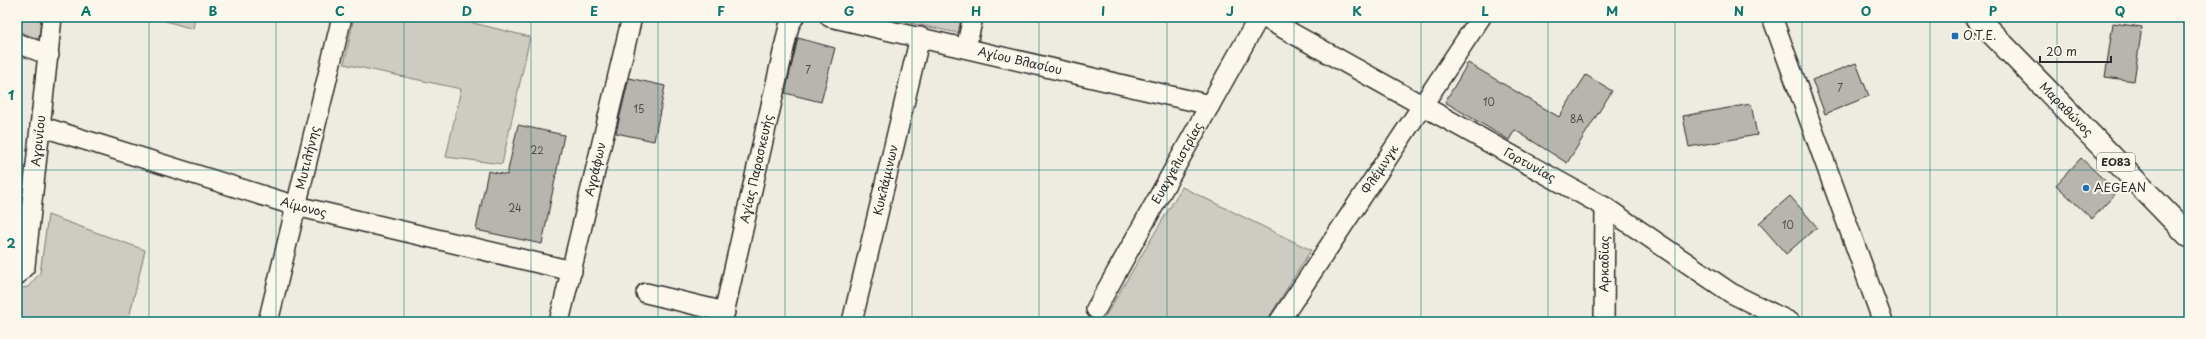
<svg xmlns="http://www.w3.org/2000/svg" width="2206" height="339" font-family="'Playpen Sans',sans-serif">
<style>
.green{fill:#cecbc2;stroke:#7c7b76}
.building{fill:#b8b5ae;stroke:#2b2b2b}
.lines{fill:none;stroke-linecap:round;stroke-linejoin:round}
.street-casing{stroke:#2b2b2b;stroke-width:22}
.primary-casing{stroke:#2b2b2b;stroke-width:25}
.street{stroke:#fbf7ec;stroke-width:19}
.primary{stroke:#fbf7ec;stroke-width:22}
.grid{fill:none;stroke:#0f766e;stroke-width:1;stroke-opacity:0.55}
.poi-dot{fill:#1f6fb2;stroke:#fbf7ec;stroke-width:1.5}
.labels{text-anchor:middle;stroke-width:4;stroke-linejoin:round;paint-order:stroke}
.number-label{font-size:10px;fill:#4e4e4c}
.shield{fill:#fbf7ec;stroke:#696865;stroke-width:1}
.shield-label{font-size:11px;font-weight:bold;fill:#2b2b2b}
.poi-label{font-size:12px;fill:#2b2b2b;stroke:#fbf7ec;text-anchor:start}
.street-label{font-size:12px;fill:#2b2b2b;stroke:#fbf7ec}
.neatline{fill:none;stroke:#0f766e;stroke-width:1.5}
.grid-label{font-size:13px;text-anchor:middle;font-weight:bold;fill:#0f766e}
</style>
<rect width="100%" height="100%" fill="#eeebe0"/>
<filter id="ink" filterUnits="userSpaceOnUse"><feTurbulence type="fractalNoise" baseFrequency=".025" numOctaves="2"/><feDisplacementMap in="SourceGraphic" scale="8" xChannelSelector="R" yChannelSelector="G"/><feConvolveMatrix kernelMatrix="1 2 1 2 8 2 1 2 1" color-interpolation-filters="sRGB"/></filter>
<g filter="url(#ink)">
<path class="green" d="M17 17H41L39 39 17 31Z
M152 17H195L193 29Z
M354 17H449L530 37 502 164 446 157 461 89 344 64Z
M881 17H961L958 33Z
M1182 187 1311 250 1266 322H1102Z
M48 215 145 250 128 322H17V289L28 287 40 273Z"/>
<path class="building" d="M2113 23 2142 27 2134 81 2105 77Z
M798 38 835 48 821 102 785 93Z
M1468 63 1559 117 1586 75 1612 91 1567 163 1515 130 1509 140 1445 102Z
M1856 63 1869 96 1825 114 1812 80Z
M629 78 665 86 654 141 616 133Z
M1751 104 1757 135 1689 147 1683 116Z
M518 125 564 135 542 244 476 230 488 171 507 175Z
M2081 158 2117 192 2092 219 2056 185Z
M1790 196 1817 227 1786 254 1759 223Z"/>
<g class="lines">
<defs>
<g id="street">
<path id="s1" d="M830 17 1210 105"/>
<path id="s2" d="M1263 17 1605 207 1731 293 1790 322"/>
<path d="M1772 17 1883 322"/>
<path d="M17 43 49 55"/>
<path d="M966 48 973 17"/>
<path id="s3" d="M40 126 296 206 572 271"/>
<path id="s4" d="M17 275 25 266 52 17"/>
<path d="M646 293 725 312"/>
<path id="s5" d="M1096 309 1259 17"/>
<path id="s6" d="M268 322 342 17"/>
<path id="s7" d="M559 322 632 17"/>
<path id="s8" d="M722 322 789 26 794 17"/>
<path id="s9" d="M852 322 920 37"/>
<path id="s10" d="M1279 322 1481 17"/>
<path id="s11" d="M1604 322 1605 207"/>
</g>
<g id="primary">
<path id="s12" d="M1976 17 2189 236"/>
</g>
</defs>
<use href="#street" class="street-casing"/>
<use href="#primary" class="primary-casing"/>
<use href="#street" class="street"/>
<use href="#primary" class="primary"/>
</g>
</g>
<path class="grid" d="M149 17V322M276 17V322M404 17V322M531 17V322M658 17V322M785 17V322M912 17V322M1039 17V322M1167 17V322M1294 17V322M1421 17V322M1548 17V322M1675 17V322M1802 17V322M1930 17V322M2057 17V322M17 170H2189"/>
<g class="poi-dot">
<rect x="1951" y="32" width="8" height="8" rx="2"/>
<circle cx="2086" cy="188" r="4"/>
</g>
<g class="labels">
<g class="number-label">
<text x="808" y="74">7</text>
<text x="1840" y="92">7</text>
<text x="1489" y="106">10</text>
<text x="639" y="113">15</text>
<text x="1577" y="123">8A</text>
<text x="537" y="154">22</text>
<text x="515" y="212">24</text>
<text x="1788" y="229">10</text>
</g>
<rect class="shield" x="2097" y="153" width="38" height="18" rx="3"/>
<g class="shield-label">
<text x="2116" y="166">ΕΟ83</text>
</g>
<g class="poi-label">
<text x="1963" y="40">Ο.Τ.Ε.</text>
<text x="2094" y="192">AEGEAN</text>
</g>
<g class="street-label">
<text dy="4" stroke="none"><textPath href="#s1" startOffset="195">Αγίου Βλασίου</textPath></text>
<text dy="4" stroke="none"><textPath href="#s12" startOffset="129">Μαραθώνος</textPath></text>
<text dy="4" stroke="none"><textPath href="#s4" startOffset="138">Αγρινίου</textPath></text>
<text dy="4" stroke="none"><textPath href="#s6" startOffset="169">Μυτιλήνης</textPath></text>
<text dy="4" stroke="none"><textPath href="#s5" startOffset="167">Ευαγγελιστρίας</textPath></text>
<text dy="4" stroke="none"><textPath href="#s2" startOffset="305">Γορτυνίας</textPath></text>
<text dy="4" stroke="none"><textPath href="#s8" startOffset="157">Αγίας Παρασκευής</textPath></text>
<text dy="4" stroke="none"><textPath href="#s10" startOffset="183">Φλέμινγκ</textPath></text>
<text dy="4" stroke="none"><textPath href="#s7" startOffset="157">Αγράφων</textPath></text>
<text dy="4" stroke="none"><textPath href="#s9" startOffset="146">Κυκλάμινων</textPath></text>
<text dy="4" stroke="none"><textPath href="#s3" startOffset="276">Αίμονος</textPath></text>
<text dy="4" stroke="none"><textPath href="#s11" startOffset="58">Αρκαδίας</textPath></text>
</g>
</g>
<rect width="2206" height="339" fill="none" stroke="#fbf7ec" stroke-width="44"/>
<path d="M2040 56v6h71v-6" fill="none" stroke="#2b2b2b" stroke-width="2"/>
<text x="2046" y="56" font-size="12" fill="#2b2b2b" stroke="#fbf7ec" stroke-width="3" paint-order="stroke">20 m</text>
<rect x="22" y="22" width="2162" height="295" class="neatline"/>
<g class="grid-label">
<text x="86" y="16">A</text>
<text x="213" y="16">B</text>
<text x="340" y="16">C</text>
<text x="467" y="16">D</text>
<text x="594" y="16">E</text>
<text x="721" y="16">F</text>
<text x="849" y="16">G</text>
<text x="976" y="16">H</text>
<text x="1103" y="16">I</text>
<text x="1230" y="16">J</text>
<text x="1357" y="16">K</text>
<text x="1485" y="16">L</text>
<text x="1612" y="16">M</text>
<text x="1739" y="16">N</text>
<text x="1866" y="16">O</text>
<text x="1993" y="16">P</text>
<text x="2120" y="16">Q</text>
<text x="11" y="100">1</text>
<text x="11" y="248">2</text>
</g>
</svg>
